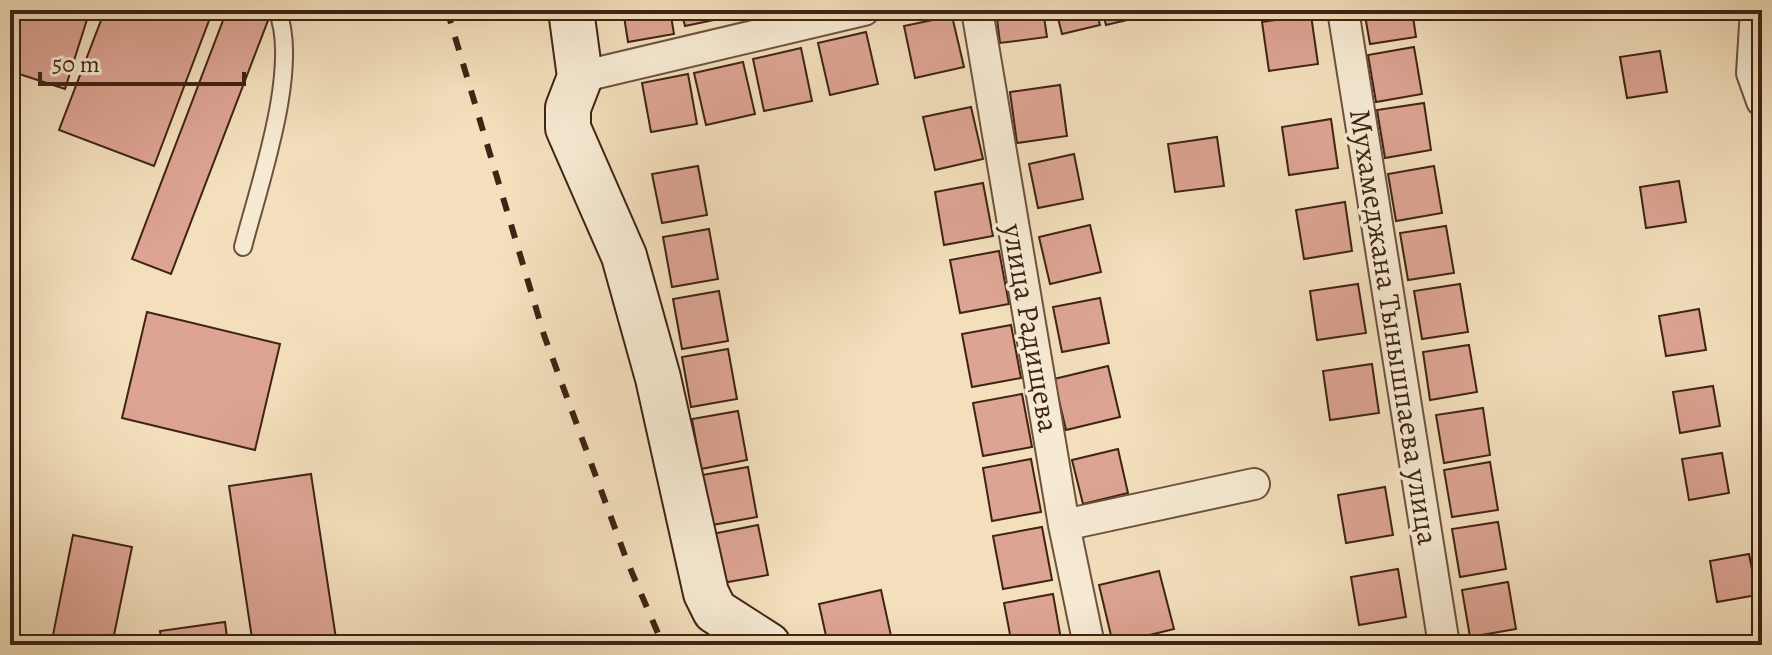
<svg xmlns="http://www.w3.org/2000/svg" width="1772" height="655" font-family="Alegreya,serif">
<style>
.building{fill:#dda493;stroke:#3f2314;stroke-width:2}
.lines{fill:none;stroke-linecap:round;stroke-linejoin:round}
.lane-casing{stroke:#6c523e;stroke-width:20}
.street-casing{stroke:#6c523e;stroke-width:34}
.secondary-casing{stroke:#3f2314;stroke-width:48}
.lane{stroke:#f7ead3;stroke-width:16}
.street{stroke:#f7ead3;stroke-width:30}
.secondary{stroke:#f7ead3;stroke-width:44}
.rail{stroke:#3f2314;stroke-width:6;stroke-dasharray:14 14;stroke-linecap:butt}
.labels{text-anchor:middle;stroke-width:7;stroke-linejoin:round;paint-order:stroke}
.street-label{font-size:30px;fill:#3f2314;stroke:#f7ead3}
</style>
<rect width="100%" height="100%" fill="#f3dfbc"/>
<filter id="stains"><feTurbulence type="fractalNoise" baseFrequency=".0025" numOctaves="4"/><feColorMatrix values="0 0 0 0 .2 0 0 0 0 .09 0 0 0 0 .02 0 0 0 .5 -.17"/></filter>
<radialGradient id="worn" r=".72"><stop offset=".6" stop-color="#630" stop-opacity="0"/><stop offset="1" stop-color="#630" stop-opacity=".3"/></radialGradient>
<path class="building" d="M10 10H90L65 89 10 71Z
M105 10H213L154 166 59 130Z
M227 10H272L171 274 132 259Z
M623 10H670L674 34 628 42Z
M681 10H732L733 16 685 26Z
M996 10H1043L1047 37 1000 43Z
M1056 10H1096L1100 25 1062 34Z
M1102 10H1143L1144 16 1106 25Z
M1364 10H1412L1416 37 1370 44Z
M1311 15 1318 64 1269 71 1262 22Z
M952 16 964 67 915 78 904 26Z
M866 32 878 84 830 95 818 43Z
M1414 47 1422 94 1376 102 1368 55Z
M801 48 812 101 764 111 753 59Z
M1660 51 1667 92 1627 98 1620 57Z
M743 62 755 114 706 125 694 73Z
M688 74 697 124 651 132 642 83Z
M1060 85 1067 136 1017 143 1010 92Z
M1424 103 1431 150 1385 158 1377 110Z
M971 107 983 159 935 170 923 117Z
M1331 119 1338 168 1289 175 1282 127Z
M1217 137 1224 186 1175 192 1168 144Z
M1074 154 1083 199 1038 208 1029 164Z
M698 166 707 215 662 223 652 174Z
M1434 166 1442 213 1396 221 1388 174Z
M1679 181 1686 222 1646 228 1640 187Z
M983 183 993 236 944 245 935 192Z
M1345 202 1352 251 1304 259 1296 210Z
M1090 225 1101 272 1050 284 1039 237Z
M1446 226 1454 273 1408 280 1400 233Z
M709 229 718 279 672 287 663 237Z
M999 251 1009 304 960 313 950 260Z
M1358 284 1366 333 1317 340 1310 291Z
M1460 284 1468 332 1422 339 1414 291Z
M719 291 728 341 682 349 673 299Z
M1100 298 1109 343 1062 352 1053 307Z
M1699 309 1706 350 1666 356 1659 316Z
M147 312 280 344 255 450 122 418Z
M1011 325 1021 378 972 387 962 334Z
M1469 345 1477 392 1430 400 1423 352Z
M728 349 737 399 691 407 682 357Z
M1372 364 1379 413 1330 420 1323 371Z
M1108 366 1120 417 1066 430 1054 379Z
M1713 386 1720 426 1680 433 1673 392Z
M1022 394 1032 447 983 456 973 403Z
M1483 408 1490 455 1444 463 1436 415Z
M738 411 747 460 701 469 692 419Z
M1118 449 1128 493 1083 504 1072 460Z
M1722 453 1729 493 1689 500 1682 459Z
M1031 459 1041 512 992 521 983 468Z
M1490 462 1498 510 1452 517 1444 470Z
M748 467 757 517 712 525 702 475Z
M311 474 337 645H253L229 486Z
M1385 487 1393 535 1346 543 1338 495Z
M1498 522 1506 569 1460 577 1452 529Z
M758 525 768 575 722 583 712 534Z
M1042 527 1052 580 1003 589 993 536Z
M73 535 132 547 112 645H51Z
M1749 554 1757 595 1717 602 1710 561Z
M1398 569 1406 617 1359 625 1351 577Z
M1159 571 1174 629 1113 644 1099 585Z
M1508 582 1516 629 1470 637 1462 590Z
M881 590 893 645H828L819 604Z
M1053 594 1062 645H1012L1004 603Z
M225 622 228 645H162L160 631Z
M1757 638 1759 645H1718V644Z"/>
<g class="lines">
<defs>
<path id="lane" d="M243 247C258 188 301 67 277 10"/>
<path id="street" d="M977 10 1064 525 1089 645
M1343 10 1444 645
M1756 10 1752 73 1762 101
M580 77 864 10
M1064 525 1254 484"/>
<path id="secondary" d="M571 10 580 77 568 108V128L624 256 658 378 706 593 715 611 768 645"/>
</defs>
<use href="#lane" class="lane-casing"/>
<use href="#street" class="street-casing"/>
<use href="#secondary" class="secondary-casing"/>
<use href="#lane" class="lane"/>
<use href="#street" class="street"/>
<use href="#secondary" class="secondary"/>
<path class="rail" d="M447 10 544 335 627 561 663 645"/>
</g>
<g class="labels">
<g class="street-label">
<text transform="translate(1394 327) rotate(81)" y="10">Мухамеджана Тынышпаева улица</text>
<text transform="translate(1031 328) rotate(80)" y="10">улица Радищева</text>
</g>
</g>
<rect width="1772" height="655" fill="none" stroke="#f3dfbc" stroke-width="40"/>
<rect x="12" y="12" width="1748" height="631" fill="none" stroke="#3f2314" stroke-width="4"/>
<rect x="20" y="20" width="1732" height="615" fill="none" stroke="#3f2314" stroke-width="2"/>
<path d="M40 72v12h204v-12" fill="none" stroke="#3f2314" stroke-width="4"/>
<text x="52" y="72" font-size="24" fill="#3f2314" stroke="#f7ead3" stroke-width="6" paint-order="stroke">50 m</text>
<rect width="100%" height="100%" filter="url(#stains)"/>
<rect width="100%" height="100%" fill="url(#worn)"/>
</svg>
